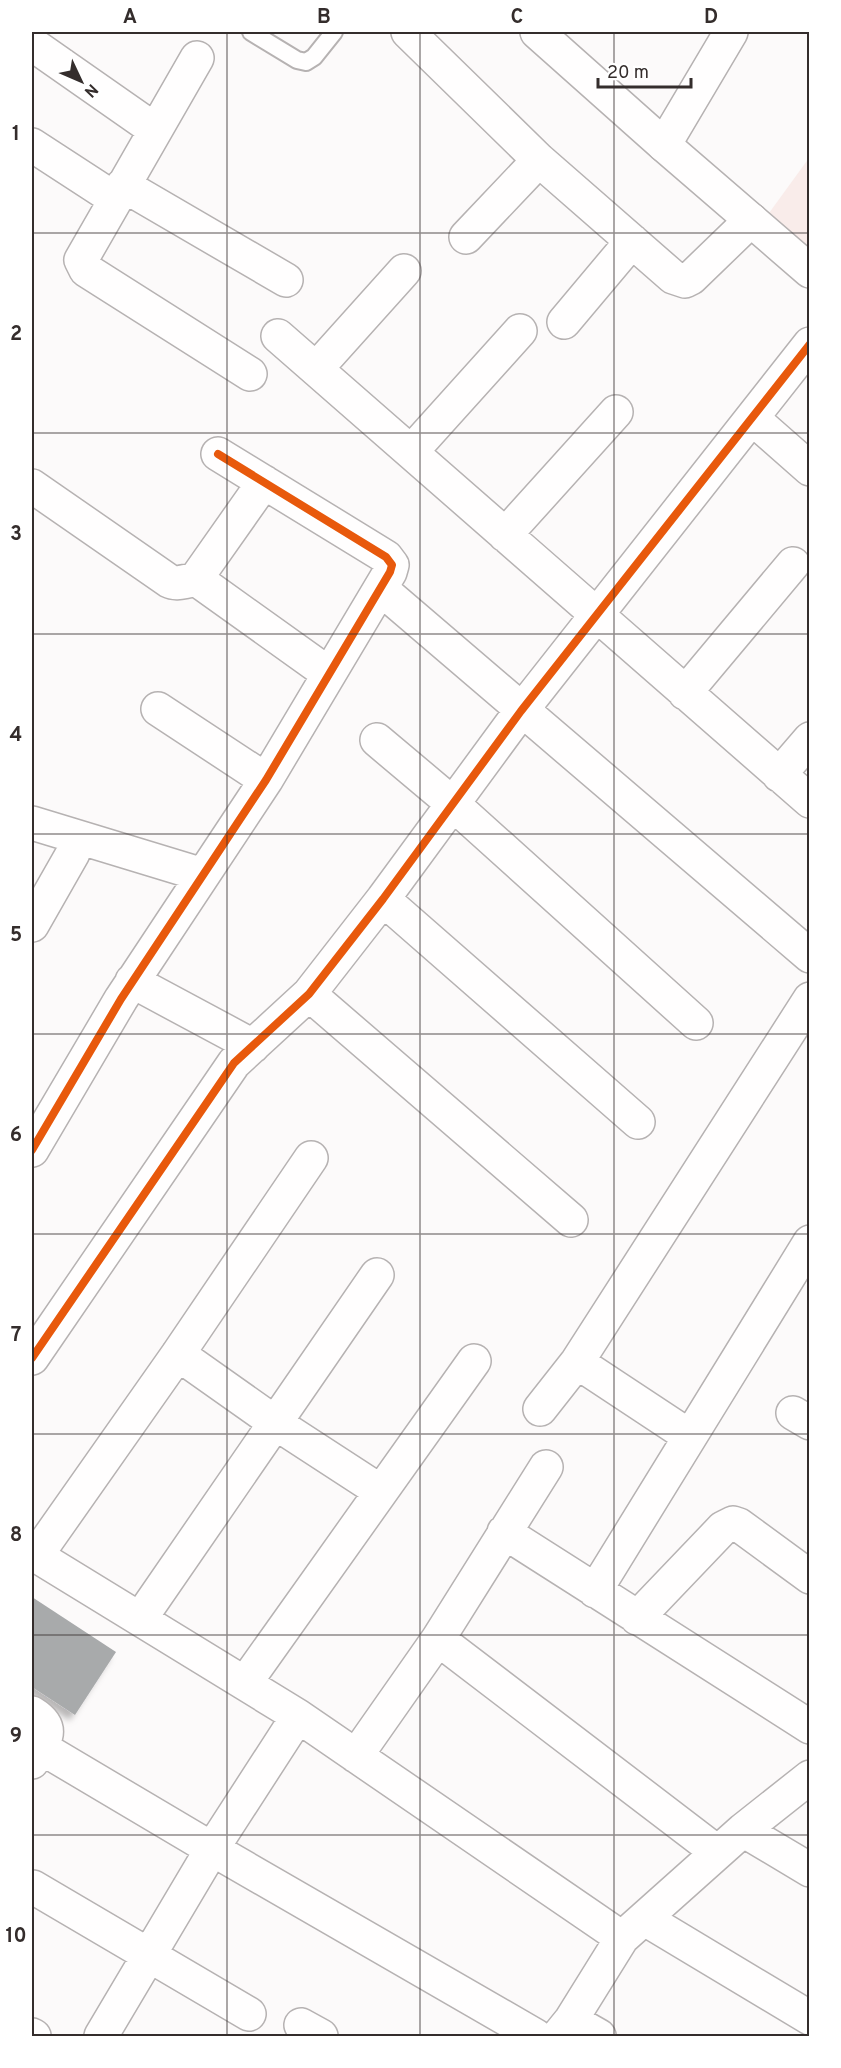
<svg xmlns="http://www.w3.org/2000/svg" width="841" height="2068" font-family="Overpass,sans-serif">
<style>
.built{fill:#f9ecea}
.building{fill:#a8aaab;filter:url(#shadow)}
.lines{fill:none;stroke-linecap:round;stroke-linejoin:round}
.service-casing{stroke:#b6b2b2;stroke-width:20}
.minor-casing{stroke:#b6b2b2;stroke-width:36}
.tertiary-casing{stroke:#b6b2b2;stroke-width:36}
.service{stroke:#fffefe;stroke-width:16}
.minor{stroke:#fffefe;stroke-width:33}
.tertiary{stroke:#fffefe;stroke-width:33}
.cycleway-casing{stroke:#fff;stroke-width:11}
.cycleway{stroke:#e8590c;stroke-width:8}
.grid{fill:none;stroke:#342d2c;stroke-width:1.5;stroke-opacity:0.55}
.neatline{fill:none;stroke:#342d2c;stroke-width:2}
.grid-label{font-size:20px;text-anchor:middle;font-weight:bold;fill:#342d2c}
</style>
<defs>
<filter id="shadow"><feDropShadow dx="-5.5" dy="5.5" stdDeviation="3" flood-color="#0004"/></filter>
</defs>
<rect width="100%" height="100%" fill="#fcfafa"/>
<path class="built" d="M809 158V257L764 220Z"/>
<path class="building" d="M32 1597 116 1652 75 1715 32 1687Z"/>
<g class="lines">
<defs>
<path id="service" d="M251 32 297 60 306 62 314 57 334 32"/>
<path id="minor" d="M408 32 539 160 673 277 685 281 691 278 751 220
M32 44 155 130
M197 58 81 260 86 270 250 374
M32 145 115 199
M664 145 731 32
M123 185 286 280
M466 237 539 160
M564 322 632 241
M278 336 810 801
M316 369 404 271
M752 418 810 469
M411 452 520 331
M32 486 169 581C179 586 189 578 199 581L329 674
M505 535 616 412
M195 580 264 482
M381 589 810 956
M685 693 793 564
M158 709 266 780
M377 740 453 804 696 1023
M779 775 810 739
M32 823 203 875
M383 899 638 1122
M32 925 73 853
M132 981 253 1046
M309 994 571 1220
M32 1150 121 999 266 780 390 572 392 565 386 557 218 454
M178 1354 277 1424 380 1491
M32 1358 234 1063 309 994 383 899 521 711 810 344
M577 1362 689 1436
M540 1409 577 1362 810 999
M793 1413 810 1423
M504 1532 810 1727
M32 1553 298 1716 622 1938
M36 1556 178 1354 311 1158
M595 1591 810 1242
M637 1618 723 1528 733 1523 739 1525 810 1577
M140 1619 377 1275
M438 1639 717 1852
M245 1683 474 1361
M32 1713C58 1729 43 1741 32 1762
M40 1747 212 1849 536 2036
M356 1756 438 1639 546 1467
M743 1830 810 1870
M33 1887 249 2014
M645 1919 810 2018
M571 2020 599 2036
M301 2025 321 2036
M32 2035 34 2036
M101 2036 212 1849 298 1716
M558 2036 571 2020 622 1938 743 1830 810 1777"/>
<path id="tertiary" d="M537 32 664 145 810 271"/>
</defs>
<use href="#service" class="service-casing"/>
<use href="#minor" class="minor-casing"/>
<use href="#tertiary" class="tertiary-casing"/>
<use href="#service" class="service"/>
<use href="#minor" class="minor"/>
<use href="#tertiary" class="tertiary"/>
<defs>
<path id="cycleway" d="M32 1150 121 999 266 780 390 572 392 565 386 557 218 454
M32 1358 234 1063 309 994 383 899 521 711 810 344"/>
</defs>
<use href="#cycleway" class="cycleway-casing"/>
<use href="#cycleway" class="cycleway"/>
</g>
<path class="grid" d="M227 32V2036M420 32V2036M614 32V2036M32 233H810M32 433H810M32 634H810M32 834H810M32 1034H810M32 1234H810M32 1434H810M32 1635H810M32 1835H810"/>
<rect width="841" height="2068" fill="none" stroke="#ffffff" stroke-width="66"/>
<g transform="translate(81 81) rotate(134)" stroke="#ffffff" stroke-width="4.5" paint-order="stroke">
<path d="M0-4.5L10 22L0 15L-10 22Z" fill="#342d2c"/>
<text y="-9" font-size="16" font-weight="bold" text-anchor="middle" fill="#342d2c">N</text>
</g>
<path d="M598 78v9h93v-9" fill="none" stroke="#342d2c" stroke-width="3"/>
<text x="607" y="78" font-size="18" fill="#342d2c" stroke="#ffffff" stroke-width="4.5" paint-order="stroke">20 m</text>
<rect x="33" y="33" width="775" height="2002" class="neatline"/>
<g class="grid-label">
<text x="130" y="23">A</text>
<text x="324" y="23">B</text>
<text x="517" y="23">C</text>
<text x="711" y="23">D</text>
<text x="16" y="140">1</text>
<text x="16" y="340">2</text>
<text x="16" y="540">3</text>
<text x="16" y="741">4</text>
<text x="16" y="941">5</text>
<text x="16" y="1141">6</text>
<text x="16" y="1341">7</text>
<text x="16" y="1541">8</text>
<text x="16" y="1742">9</text>
<text x="16" y="1942">10</text>
</g>
</svg>
